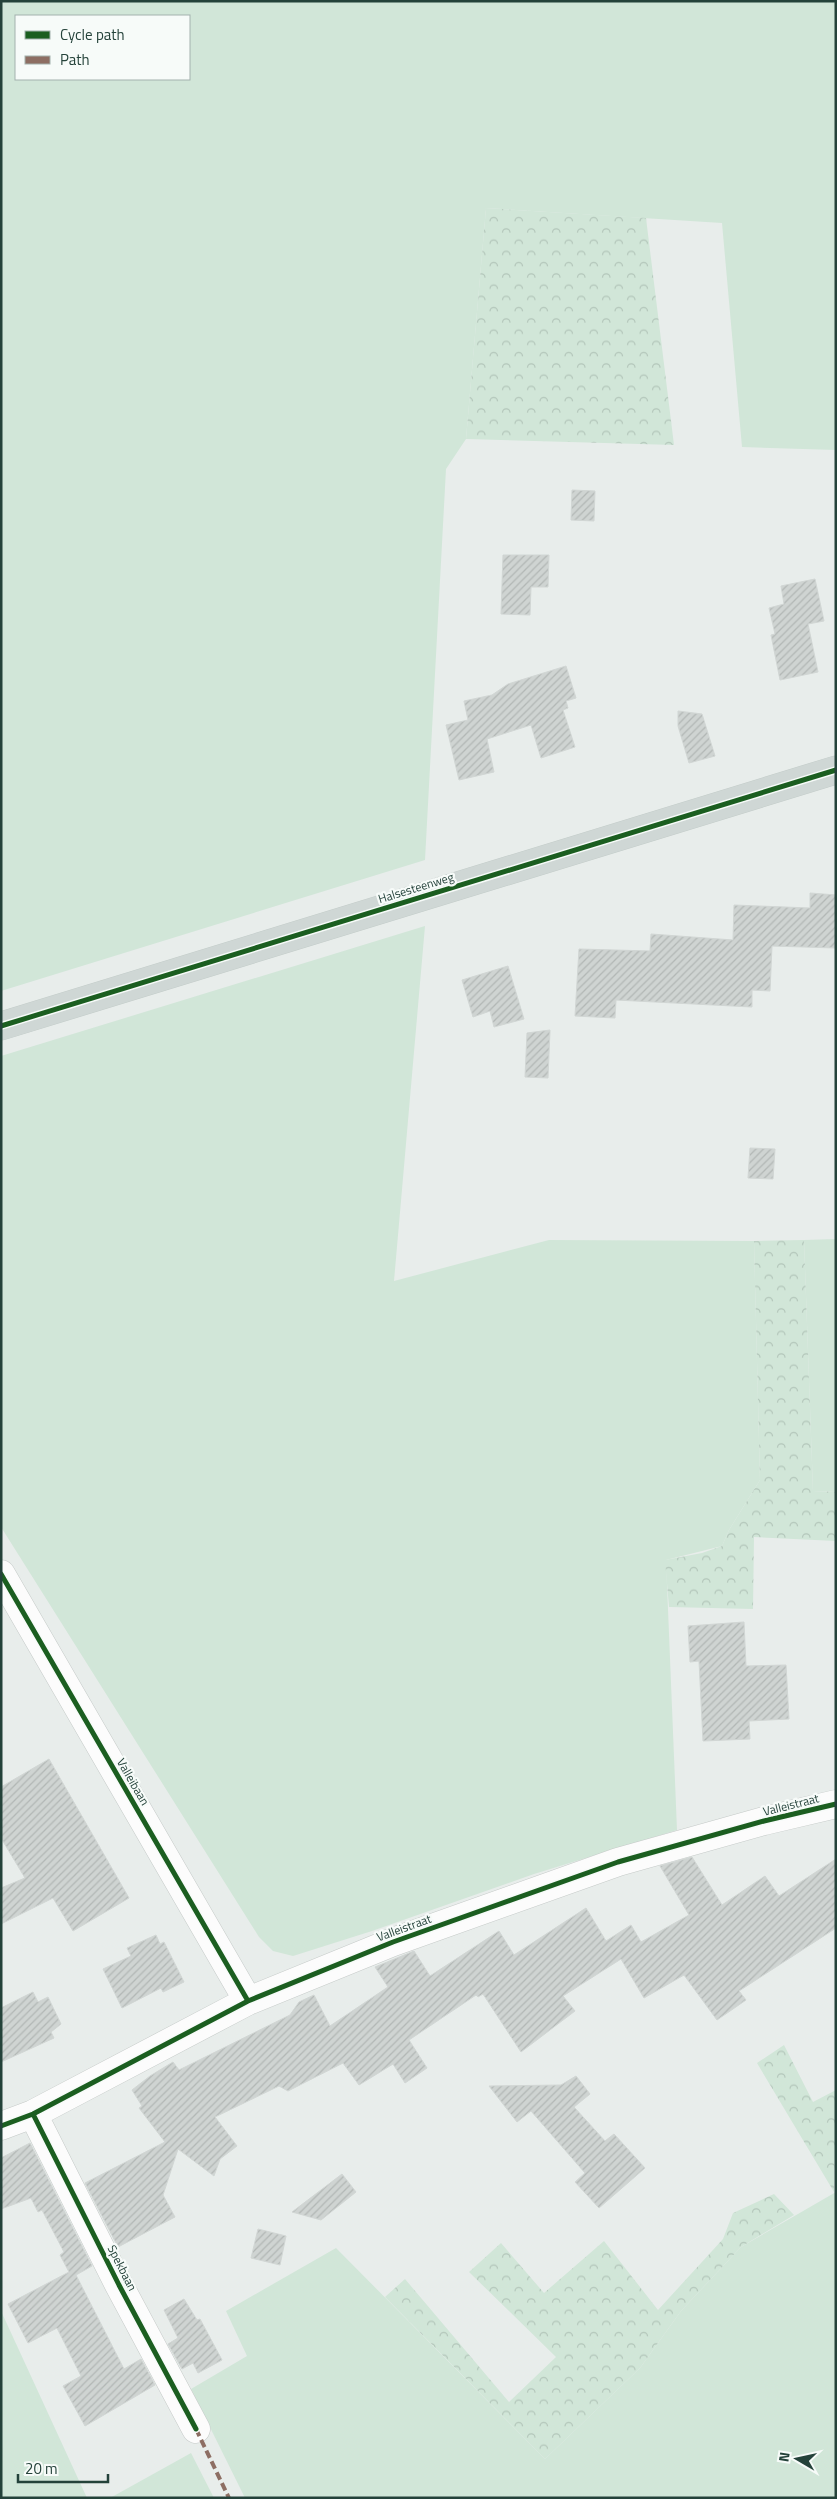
<svg xmlns="http://www.w3.org/2000/svg" width="837" height="2499" font-family="'Titillium Web',sans-serif">
<style>
.grass{fill:#d1e6d8;fill-rule:evenodd}
.forest{fill:url(#forest-crowns)}
.building{fill:url(#building-hatch);stroke:#d1d6d4}
.lines{fill:none;stroke-linecap:round;stroke-linejoin:round}
.minor-casing{stroke:#c5cac8;stroke-width:29}
.major-casing{stroke:#c3ccc9;stroke-width:29}
.minor{stroke:#fcfcfc;stroke-width:28}
.major{stroke:#cfd7d5;stroke-width:28}
.quiet{stroke:#8d6e63;stroke-width:4;stroke-dasharray:8 4;stroke-linecap:butt}
.cycleway-casing{stroke:#f7fbf9;stroke-width:8}
.cycleway{stroke:#1b5e20;stroke-width:5}
.labels{text-anchor:middle;stroke-width:4.5;stroke-linejoin:round;paint-order:stroke}
.street-label{font-size:12px;fill:#24423a;stroke:#f7fbf9}
</style>
<defs>
<pattern id="forest-crowns" width="20" height="18" patternUnits="userSpaceOnUse" patternTransform="scale(1.25)"><rect width="20" height="18" fill="#d1e6d8"/><path d="M2 6a3 3 0 1 1 6 0M12 15a3 3 0 1 1 6 0" fill="none" stroke="#b3c6ba"/></pattern>
<pattern id="building-hatch" width="6" height="6" patternUnits="userSpaceOnUse" patternTransform="scale(1.25)"><rect width="6" height="6" fill="#cfd4d2"/><path d="M-1 1l2-2M0 6l6-6M5 7l2-2" fill="none" stroke="#b2b7b5"/></pattern>
</defs>
<rect width="100%" height="100%" fill="#e8edeb"/>
<path class="grass" d="M1 1H836V450L742 447 722 223 486 208 466 439 446 469 425 860 1 991ZM16 16H189V79H16Z
M425 926 394 1281 549 1240 754 1241 760 1480 729 1530 722 1546 666 1560 677 1830 534 1874 372 1931 293 1956 273 1951 259 1937 1 1527V1056Z
M836 1239V1492L813 1491 804 1240Z
M836 2192V2498H245L191 2389 247 2356 226 2311 336 2248 545 2459 640 2368 681 2311 741 2247Z
M1 2311 87 2498H1Z
M191 2453 214 2498H110Z"/>
<path class="forest" d="M486 208 646 218 674 445 466 439Z
M804 1240 813 1491 836 1492V1541L754 1537 753 1609 669 1607 665 1560 702 1553 722 1546 729 1530 760 1480 754 1241Z
M784 2045 813 2102 836 2090 834 2192 757 2063Z
M774 2194 794 2215 741 2247 681 2311 640 2368 545 2459 385 2297 405 2279 509 2402 556 2357 469 2272 501 2243 544 2293 604 2241 658 2310 723 2239 733 2213Z"/>
<path class="building" d="M572 490 595 491 594 521 571 520Z
M503 555H549L548 587H531L530 615 501 614Z
M815 579 824 621 808 624 818 672 780 680 771 635 775 634 769 608 784 604 781 586Z
M566 666 576 698 566 701 568 708 563 710 575 747 541 758 531 725 487 739 494 772 459 780 446 725 468 720 464 701 492 695 508 684Z
M678 711 702 714 715 756 689 763 678 726Z
M810 893 836 895V948L772 946 770 991 752 990V1007L616 1000 615 1018 575 1016 579 949 650 951 651 934 733 940 734 905 810 908Z
M508 966 524 1019 494 1027 490 1011 473 1017 462 980Z
M550 1030 548 1078 525 1077 527 1033Z
M750 1148 775 1149 773 1179 748 1178Z
M744 1622 746 1666 786 1665 789 1719 749 1721 750 1739 703 1741 699 1661 690 1662 688 1626Z
M49 1759 129 1898 73 1931 53 1898 1 1924V1888L25 1878 1 1838V1787Z
M692 1857 722 1905 765 1876 779 1896 836 1859V1928L739 1991 746 2000 717 2020 684 1975 644 1998 621 1959 563 1996 575 2011 521 2052 483 1994 478 1997 476 1995 409 2040 427 2068 405 2083 393 2064 359 2085 343 2063 288 2091 279 2086 215 2117 237 2146 220 2159 214 2176 178 2149 163 2195 175 2217 118 2247 85 2183 165 2142 139 2108 142 2106 132 2090 150 2076 173 2062 179 2070 290 2015 299 2002 314 1995 330 2026 388 1987 375 1967 414 1951 430 1976 499 1931 514 1955 586 1908 606 1941 631 1925 641 1942 689 1915 660 1866Z
M156 1935 160 1944 164 1942 184 1982 163 1992 161 1988 122 2008 103 1969 131 1956 127 1948Z
M33 1992 38 2002 48 1997 61 2024 51 2032 54 2038 1 2062V2008Z
M576 2076 590 2094 574 2107 605 2141 614 2134 645 2168 599 2208 575 2182 585 2173 531 2111 517 2122 489 2086 561 2085Z
M30 2143 92 2266 76 2275 124 2369 141 2359 155 2385 85 2426 63 2386 81 2376 57 2328 28 2343 8 2304 69 2272 60 2255 64 2252 42 2210 38 2212 31 2198 1 2209V2158Z
M342 2174 356 2192 321 2220 292 2212Z
M258 2229 286 2236 280 2265 251 2258Z
M184 2299 197 2320 200 2319 222 2360 198 2373 193 2363 182 2369 168 2344 178 2338 164 2310Z"/>
<g class="lines">
<defs>
<path id="minor" d="M1 1574 248 2001
M33 2114 119 2285 196 2429
M1 2126 33 2114 248 2001 393 1942 618 1862 764 1821 836 1804"/>
<path id="major" d="M1 1026 836 770"/>
</defs>
<use href="#minor" class="minor-casing"/>
<use href="#major" class="major-casing"/>
<use href="#minor" class="minor"/>
<use href="#major" class="major"/>
<path class="quiet" d="M196 2429 229 2498"/>
<defs>
<path id="cycleway" d="M1 1026 836 770
M1 1574 248 2001
M33 2114 119 2285 196 2429
M1 2126 33 2114 248 2001 393 1942 618 1862 764 1821 836 1804"/>
</defs>
<use href="#cycleway" class="cycleway-casing"/>
<use href="#cycleway" class="cycleway"/>
</g>
<g class="labels">
<g class="street-label">
<text transform="translate(416 888) rotate(-17)" y="4">Halsesteenweg</text>
<text transform="translate(133 1782) rotate(60)" y="4">Valleibaan</text>
<text transform="translate(791 1805) rotate(-14)" y="4">Valleistraat</text>
<text transform="translate(404 1928) rotate(-20)" y="4">Valleistraat</text>
<text transform="translate(122 2268) rotate(63)" y="4">Spekbaan</text>
</g>
</g>
<rect width="837" height="2499" fill="none" stroke="#24423a" stroke-width="5"/>
<rect x="15" y="15" width="175" height="65" fill="#f7fbf9" stroke="#a3b1ad"/>
<rect x="25" y="31" width="25" height="8" fill="#1b5e20" stroke="#a3b1ad"/>
<text x="60" y="40" font-size="15" fill="#24423a">Cycle path</text>
<rect x="25" y="56" width="25" height="8" fill="#8d6e63" stroke="#a3b1ad"/>
<text x="60" y="65" font-size="15" fill="#24423a">Path</text>
<g transform="translate(797 2459) rotate(279)" stroke="#f7fbf9" stroke-width="4" paint-order="stroke">
<path d="M0-4L9 19L0 12L-9 19Z" fill="#24423a"/>
<text y="-8" font-size="14" font-weight="bold" text-anchor="middle" fill="#24423a">N</text>
</g>
<path d="M18 2474v8h90v-8" fill="none" stroke="#24423a" stroke-width="2.5"/>
<text x="25" y="2474" font-size="15" fill="#24423a" stroke="#f7fbf9" stroke-width="4" paint-order="stroke">20 m</text>
</svg>
